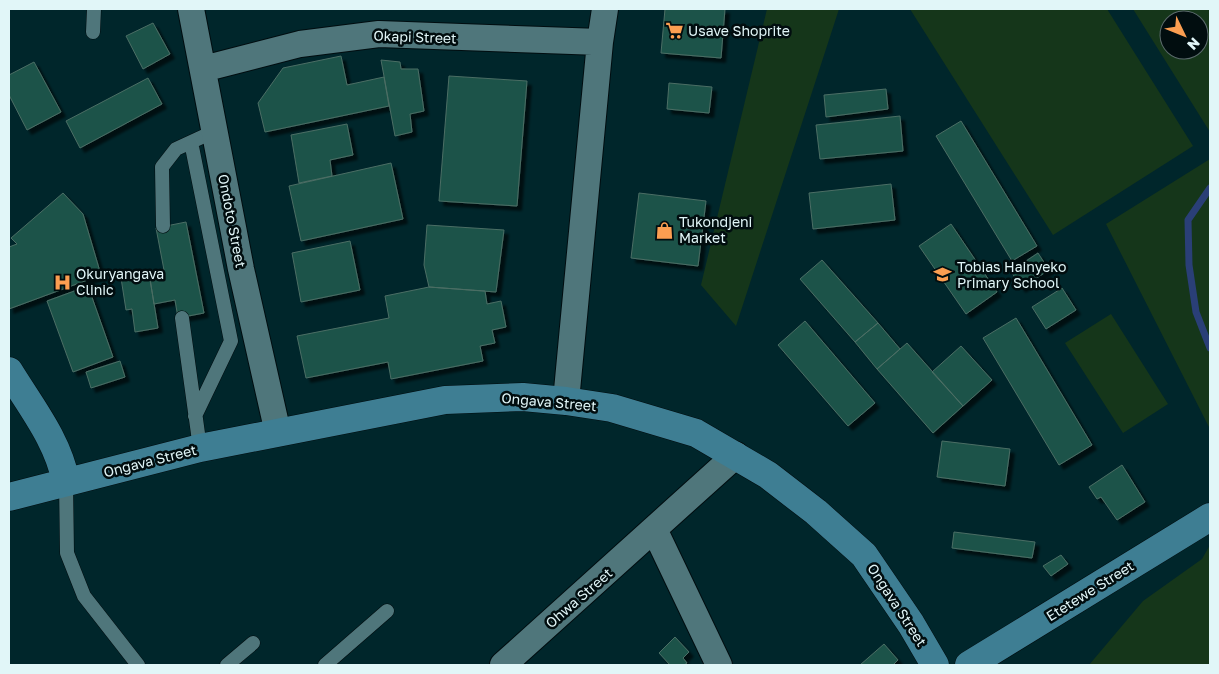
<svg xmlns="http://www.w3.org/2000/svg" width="1219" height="674" font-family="'Golos Text',sans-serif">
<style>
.green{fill:#15361a;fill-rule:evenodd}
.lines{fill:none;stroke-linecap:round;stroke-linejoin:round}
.stream{stroke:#2a3f77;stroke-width:7}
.building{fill:#1e5348;stroke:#4b6e65;filter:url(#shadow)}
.lane-casing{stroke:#000d10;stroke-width:15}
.street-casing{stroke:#000d10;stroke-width:28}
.secondary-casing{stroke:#000d10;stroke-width:29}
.lane{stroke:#4f767b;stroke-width:14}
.street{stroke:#4f767b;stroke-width:26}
.secondary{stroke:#3e7e93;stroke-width:28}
.labels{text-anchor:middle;stroke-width:5;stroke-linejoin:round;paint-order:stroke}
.poi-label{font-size:14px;fill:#e1f6f8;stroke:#010d0f;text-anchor:start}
.street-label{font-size:14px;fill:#e1f6f8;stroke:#010d0f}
</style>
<defs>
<filter id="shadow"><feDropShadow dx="4.5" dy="4.5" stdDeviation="1" flood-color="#0009"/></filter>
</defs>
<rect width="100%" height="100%" fill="#00262b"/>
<path class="green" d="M767 9H839L736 326 701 285Z
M910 9H1107L1193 146 1053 235Z
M1133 9H1210V132ZM1169 20H1199V50H1169Z
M1210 159V429L1106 224Z
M1111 314 1168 404 1123 433 1065 343Z
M1210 545V665H1089L1143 601 1202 559Z"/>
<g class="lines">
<path class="stream" d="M1210 188 1188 220 1189 265 1196 312 1210 348"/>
</g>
<path class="building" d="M665 9H725L721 58 661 53Z
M153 23 170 54 143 69 126 36Z
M341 56 347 85 384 77 389 106 265 132 258 103 283 68Z
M381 60 400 62 401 69H418L424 111 410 114 412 132 395 136Z
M34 62 61 112 27 130 9 95V75Z
M449 76 527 81 517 206 439 201Z
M148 78 162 104 80 148 66 121Z
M669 83 712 87 709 113 667 109Z
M886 89 888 109 826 117 824 95Z
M900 116 903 151 820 159 816 125Z
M961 121 1037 246 1012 261 936 136Z
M347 124 353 155 330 160 332 176 299 183 291 135Z
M391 163 403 219 301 241 289 186Z
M891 184 895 220 813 229 809 193Z
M63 193 83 214 101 275 9 309V247L17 244 11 238Z
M639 193 706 201 698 266 631 258Z
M186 222 204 313 178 318 175 300 154 304 149 273 164 270 156 228Z
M951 224 997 292 966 314 919 246Z
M427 225 504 230 496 292 429 287 424 265Z
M350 241 360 290 301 302 292 253Z
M1038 253 1049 270 1021 288 1011 271Z
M822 260 878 323 855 342 800 279Z
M149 273 158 328 135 332 132 309 126 310 121 278Z
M88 286 113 357 73 372 47 301Z
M429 287 485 291 487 304 501 301 506 327 492 330 495 343 480 346 483 361 391 379 388 362 306 378 297 336 389 318 385 296Z
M1062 288 1076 310 1046 329 1032 307Z
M1016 318 1092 445 1059 465 983 338Z
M805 321 875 403 848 426 778 345Z
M878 323 900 349 877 369 855 342Z
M907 343 963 406 933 433 877 369Z
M961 346 992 380 963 406 932 372Z
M120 361 125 377 91 388 86 372Z
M942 441 1010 449 1005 486 937 477Z
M1122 465 1145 502 1117 520 1101 497 1097 499 1089 487Z
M954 532 1035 542 1032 558 952 548Z
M1061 555 1068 564 1051 576 1043 566Z
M675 637 689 652 683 658 687 663 684 665H670L659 653Z
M884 644 898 660 893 665H860Z"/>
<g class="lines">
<defs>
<path id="lane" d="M93 32 94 9
M191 142 231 341 195 416
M163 226 162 167 176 149 215 131
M182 318 200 448
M66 482 67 553 84 596 138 665
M227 665 253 643
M325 665 387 611"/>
<path id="street" d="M191 9 241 269 278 433
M203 69 300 44 379 34 600 42
M566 401 600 42 605 9
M655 531 719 665
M503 665 736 455"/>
<path id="secondary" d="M9 371C31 407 58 440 66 482
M9 497 200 448 445 400 523 397 566 401 612 408 696 433 768 475 816 512 864 555 911 624 935 665
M969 665 1210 517"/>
</defs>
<use href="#lane" class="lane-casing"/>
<use href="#street" class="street-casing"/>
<use href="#secondary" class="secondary-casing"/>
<use href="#lane" class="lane"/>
<use href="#street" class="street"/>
<use href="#secondary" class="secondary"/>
</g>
<defs>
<symbol id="supermarket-bare" viewBox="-9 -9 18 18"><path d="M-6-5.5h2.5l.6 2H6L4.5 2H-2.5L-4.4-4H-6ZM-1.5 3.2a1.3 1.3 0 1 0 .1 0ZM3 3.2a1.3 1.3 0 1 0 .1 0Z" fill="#fb9e51" stroke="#010d0f" stroke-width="2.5" paint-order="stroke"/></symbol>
<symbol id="shop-bare" viewBox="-9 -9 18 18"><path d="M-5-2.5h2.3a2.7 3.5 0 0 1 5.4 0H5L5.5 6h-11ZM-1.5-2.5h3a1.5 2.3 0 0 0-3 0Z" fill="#fb9e51" stroke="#010d0f" stroke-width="2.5" paint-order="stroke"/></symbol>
<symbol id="school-bare" viewBox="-9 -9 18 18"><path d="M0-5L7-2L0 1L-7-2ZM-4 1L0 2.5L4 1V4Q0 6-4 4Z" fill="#fb9e51" stroke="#010d0f" stroke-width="2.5" paint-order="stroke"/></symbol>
<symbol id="hospital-bare" viewBox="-9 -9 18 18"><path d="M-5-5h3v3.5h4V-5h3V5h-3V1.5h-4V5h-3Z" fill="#fb9e51" stroke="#010d0f" stroke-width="2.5" paint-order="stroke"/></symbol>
</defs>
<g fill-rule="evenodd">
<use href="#supermarket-bare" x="662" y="18" width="25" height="25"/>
<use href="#shop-bare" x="652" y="218" width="25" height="25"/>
<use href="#school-bare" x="930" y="262" width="25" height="25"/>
<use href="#hospital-bare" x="50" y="270" width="25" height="25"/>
</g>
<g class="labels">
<g class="poi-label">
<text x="688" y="36">Usave Shoprite</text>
<text x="679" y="227">Tukondjeni<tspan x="679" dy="16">Market</tspan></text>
<text x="957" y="272">Tobias Hainyeko<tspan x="957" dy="16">Primary School</tspan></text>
<text x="76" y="279">Okuryangava<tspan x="76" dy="16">Clinic</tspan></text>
</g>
<g class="street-label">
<text transform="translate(415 37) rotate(2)" y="5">Okapi Street</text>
<text transform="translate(232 221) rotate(79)" y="5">Ondoto Street</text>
<text transform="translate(549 402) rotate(5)" y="5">Ongava Street</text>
<text transform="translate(150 461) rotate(-14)" y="5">Ongava Street</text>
<text transform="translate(1090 591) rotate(-32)" y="5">Etetewe Street</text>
<text transform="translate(579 598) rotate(-41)" y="5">Ohwa Street</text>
<text transform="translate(897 605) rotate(57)" y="5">Ongava Street</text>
</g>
</g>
<rect width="1219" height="674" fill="none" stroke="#e1f6f8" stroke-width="20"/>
<g transform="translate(1184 35) rotate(133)"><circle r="24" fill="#010d0f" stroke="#5b6a6c"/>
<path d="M0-4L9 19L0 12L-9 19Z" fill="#fb9e51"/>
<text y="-8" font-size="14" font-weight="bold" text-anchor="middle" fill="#e1f6f8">N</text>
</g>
</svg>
